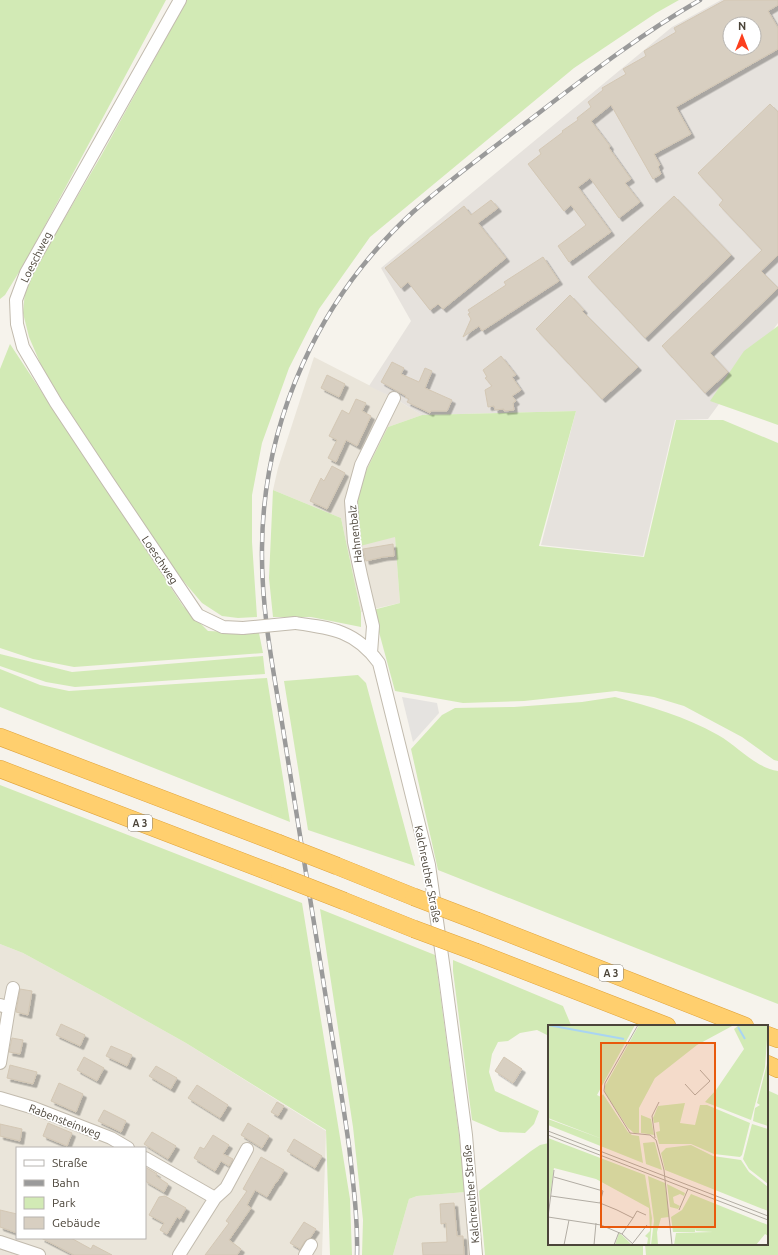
<svg xmlns="http://www.w3.org/2000/svg" width="778" height="1255" font-family="Ubuntu,sans-serif">
<style>
.residential{fill:#eae5da;fill-rule:evenodd}
.industrial{fill:#e6e2dd;fill-rule:evenodd}
.green{fill:#d2eab5}
.parking{fill:#e5e3e0}
.building{fill:#d8cfc1;stroke:#d3c7b4;fill-rule:evenodd;filter:url(#shadow)}
.lines{fill:none;stroke-linecap:round;stroke-linejoin:round}
.minor-casing{stroke:#c2bbae;stroke-width:14}
.highway-casing{stroke:#e0a43c;stroke-width:18}
.minor{stroke:#fff;stroke-width:12}
.highway{stroke:#ffcf6e;stroke-width:17}
.rail-casing{stroke:#9a9a9a;stroke-width:4.5}
.rail{stroke:#fff;stroke-width:3;stroke-dasharray:9;stroke-linecap:butt}
.minor-bridge-casing{stroke:#c2bbae;stroke-width:14;stroke-linecap:butt}
.highway-bridge-casing{stroke:#e0a43c;stroke-width:18;stroke-linecap:butt}
.minor-bridge{stroke:#fff;stroke-width:12}
.highway-bridge{stroke:#ffcf6e;stroke-width:17}
.labels{text-anchor:middle;stroke-width:3.5;stroke-linejoin:round;paint-order:stroke}
.shield{fill:#fff;stroke:#817c74;stroke-width:1}
.shield-label{font-size:10px;font-weight:bold;fill:#4b4439}
.street-label{font-size:11px;fill:#4b4439;stroke:#fff}
.inset-river{fill:none;stroke:#a9d4f2;stroke-width:2}
.inset-road{fill:none;stroke:#b2ada4;stroke-width:1}
.view{fill:#e8590c;fill-opacity:0.15;stroke:#e8590c;stroke-width:2}
.inset-edge{fill:none;stroke:#4b4439;stroke-width:2}
</style>
<defs>
<filter id="shadow"><feDropShadow dx="3.5" dy="3.5" stdDeviation="0" flood-color="#0004"/></filter>
</defs>
<rect width="100%" height="100%" fill="#f6f3ec"/>
<path class="residential" d="M314 357 394 398 422 415 388 427 395 536 400 603 361 612 341 518 273 490 278 468Z
M0 944 23 953 104 997 186 1043 326 1131 322 1255H0ZM17 1148H145V1238H17Z
M466 1192 471 1255H393L409 1199 417 1196Z"/>
<path class="industrial" d="M721 0H778V323L708 419 675 420 643 556 541 545 576 411 422 415 394 398 369 386 411 321 381 268 672 27ZM730 24H754V48H730Z"/>
<path class="green" d="M0 0H166L27 259 5 295 0 299Z
M187 0H679L656 13 574 68 370 237 319 309 289 368 262 443 252 495V542L257 617 238 618 222 616 202 603 180 577 120 490 44 372 29 337 23 313 25 291 39 262 101 156Z
M778 326V425L710 401 744 351Z
M10 344 183 606 208 631 259 633 263 653 74 667 33 659 0 648V369Z
M576 411 539 546 644 557 676 420H723L778 443V761L774 760 742 737 684 706 654 697 616 691 524 701 463 703 395 691 373 610 400 603 395 537 360 546 355 508 360 483 388 427 422 415Z
M273 490 341 518 361 612V627L311 617H273L269 578Z
M0 654 72 672 263 656 265 674 75 687 46 682 0 666Z
M0 669 40 685 69 691 267 678 290 822 0 707Z
M358 675 366 683 415 866 308 830 284 681Z
M615 697C652 707 684 716 718 735 739 747 754 767 778 771V1004L438 870 411 749 442 715 455 708 514 707 582 702Z
M0 785 302 903 350 1199 352 1255H330L326 1130 186 1043 104 997 23 953 0 944Z
M320 909 435 955 459 1135 466 1192 417 1196 409 1199 393 1255H362L363 1220 353 1127Z
M453 960 563 1006 571 1025V1026H549V1036L537 1030 520 1033 508 1041 498 1042 492 1054 489 1072 495 1091 539 1111 534 1124 525 1133 500 1132 472 1120 453 971Z
M767 1090 778 1095V1255H646L645 1244H767Z
M549 1143V1244H643V1255H485L479 1191 531 1151 540 1145Z"/>
<path class="parking" d="M402 697 437 703 439 713 413 742Z"/>
<path class="building" d="M725 0H778V5L768 11 778 28V49L676 107 691 134 654 154 660 165 658 167 661 174 653 179 611 105 591 121 610 146 609 148 631 179 625 183 640 202 619 218 590 178 578 187 611 232 569 262 558 246 586 225 571 205 564 211 528 164 541 154 539 150 563 132 562 131 578 120 577 118 591 107 588 102 603 90 602 88 626 74 623 69 646 56 644 51 676 32 674 28ZM730 24H754V48H730Z
M770 104 778 112V255L761 271 778 288 710 353 728 372 705 393 662 346 762 250 719 205 723 200 698 173Z
M674 196 731 255 645 338 588 277Z
M491 200 498 208 478 223 506 258 443 309 438 304 430 310 408 282 401 288 385 268 464 206 471 215Z
M543 257 559 281 482 331 479 326 463 337 471 319 468 314 470 313 468 310 506 285 504 282Z
M570 295 584 310 582 311 638 367 602 399 536 329Z
M501 356 516 375 512 377 521 390 512 396 516 401 513 403 514 410 504 411V409L495 410 494 406 488 407 485 390 492 386 485 378 487 377 483 370Z
M392 362 404 368 401 374 419 382 425 368 432 371 425 388 452 400 447 411H431L430 413 407 402 409 399 405 397 406 396 381 382Z
M327 375 345 384 339 397 321 388Z
M356 399 366 403 362 411 371 416 357 446 346 440 336 462 328 458 337 440 329 436 342 410 349 414Z
M332 466 345 473 327 509 310 501 321 478 324 481Z
M393 544 394 556 383 557 366 561 363 549Z
M20 989 32 991 28 1015 16 1012Z
M61 1024 85 1035 80 1046 56 1035Z
M12 1038 23 1040 20 1054 9 1052Z
M111 1046 132 1055 127 1066 106 1056Z
M84 1057 104 1068 97 1081 77 1070Z
M504 1057 522 1069 513 1083 495 1071Z
M10 1065 37 1072 33 1084 7 1078Z
M156 1066 177 1078 171 1089 149 1076Z
M59 1083 83 1094 76 1112 51 1101Z
M197 1085 228 1105 220 1118 188 1098Z
M277 1102 284 1106 278 1116 271 1112Z
M104 1110 126 1121 121 1132 98 1121Z
M48 1123 72 1133 67 1146 43 1136Z
M248 1123 269 1136 262 1148 241 1135Z
M0 1124 22 1129 20 1141 0 1136Z
M152 1132 176 1146 168 1159 144 1144Z
M213 1135 229 1145 223 1154 233 1159 229 1166 221 1161 215 1171 194 1158 200 1147 204 1149Z
M294 1139 322 1156 315 1168 287 1151Z
M261 1157 284 1170 277 1182H276L267 1197 255 1190 247 1205 251 1208 229 1240 241 1249 237 1255H205L229 1223 226 1221 247 1191 243 1189Z
M145 1167 157 1174 156 1176 168 1184 164 1192 145 1181Z
M165 1196 186 1208 180 1219 177 1217 167 1234 160 1230 164 1223 149 1215 159 1197Z
M454 1203 457 1236H463L464 1255H423L422 1243 447 1242 446 1223 441 1224 440 1204Z
M0 1210 17 1214V1233L0 1227Z
M304 1222 316 1229 310 1238 305 1241 300 1249 290 1243Z
M41 1238H71L91 1249 93 1245 112 1255H74Z"/>
<g class="lines">
<defs>
<path id="minor" d="M180 0 26 273 16 300 17 324 23 347 56 403 107 480 198 615 223 627 243 628
M295 623C332 628 356 631 379 663L429 865 445 977 466 1135 476 1255
M371 653 373 626 361 575 354 542 351 501 361 465 394 398
M0 1005 9 1008 0 1063
M9 1008 13 988
M0 1098 34 1108 111 1138 128 1148
M145 1158 215 1198 179 1255
M215 1198 226 1188 247 1149
M0 1242 39 1255
M305 1255 311 1245"/>
<path id="highway" d="M0 737 278 843
M0 769 280 876
M337 866 414 897
M344 901 414 929
M477 921 745 1026
M476 952 667 1026
M767 1035 778 1039
M767 1064 778 1069"/>
</defs>
<use href="#minor" class="minor-casing"/>
<use href="#highway" class="highway-casing"/>
<use href="#minor" class="minor"/>
<use href="#highway" class="highway"/>
<defs>
<path id="rail" d="M357 1255C358 1218 353 1183 349 1146 341 1088 331 1031 322 973 309 892 296 810 283 729 273 669 261 608 262 548 263 420 319 298 413 212 449 180 489 151 527 122 583 79 639 35 700 0"/>
</defs>
<use href="#rail" class="rail-casing"/>
<use href="#rail" class="rail"/>
<defs>
<path id="minor-bridge" d="M243 628 295 623"/>
<path id="highway-bridge" d="M278 843 337 866
M280 876 344 901
M414 897 477 921
M414 929 476 952"/>
</defs>
<use href="#minor-bridge" class="minor-bridge-casing"/>
<use href="#highway-bridge" class="highway-bridge-casing"/>
<use href="#minor-bridge" class="minor-bridge"/>
<use href="#highway-bridge" class="highway-bridge"/>
</g>
<g class="labels">
<g class="shield">
<rect x="128" y="815" width="24" height="16" rx="3"/>
<rect x="599" y="965" width="24" height="16" rx="3"/>
</g>
<g class="shield-label">
<text x="140" y="827">A 3</text>
<text x="611" y="977">A 3</text>
</g>
<g class="street-label">
<text transform="translate(36 257) rotate(-63)" y="4">Loeschweg</text>
<text transform="translate(355 534) rotate(-96)" y="4">Hahnenbalz</text>
<text transform="translate(160 560) rotate(56)" y="4">Loeschweg</text>
<text transform="translate(428 874) rotate(79)" y="4">Kalchreuther Straße</text>
<text transform="translate(65 1121) rotate(21)" y="4">Rabensteinweg</text>
<text transform="translate(471 1194) rotate(-95)" y="4">Kalchreuther Straße</text>
</g>
</g>
<g transform="translate(548 1025)">
<rect width="220" height="220" fill="#f6f3ec"/>
<path d="M0 0H87L49 70 53 72 55 69 80 107 84 110 91 111 95 138 0 100V94L57 115 0 93ZM91 0H186L149 20 107 53 91 83V108H86L80 103 57 68V61ZM191 0H220L217 42 203 95 157 77 168 65 196 24 186 4ZM220 35V101L205 96 207 83 212 80 209 78ZM137 78 132 98 147 100 152 80H159L202 98 194 130 192 132 166 129 143 119H111L108 107 112 106 111 97 106 98 105 93 110 81ZM93 90 103 94 106 110 93 108ZM204 99 220 104V159L201 144 195 134ZM0 113 97 150 104 193 102 220H99L100 213 97 211 102 206 101 183 48 154 6 143 0 185ZM106 117 107 118 114 145 98 139 95 118ZM143 120 165 131 193 135 201 147 220 162V186L117 145 113 128 118 123ZM100 151 117 158 121 192 113 193 109 207 110 220H103L106 196ZM119 159 137 168 136 171 132 169 125 172 126 178 132 181 130 184 122 182ZM143 169 220 200V211L217 209 208 220H126L128 208 165 207 148 206 147 204V207H125L123 192 134 185ZM71 208 74 210 84 220H67Z" fill="#d2eab5"/>
<path class="inset-river" d="M0 0 76 14M190 2 197 14"/>
<path class="inset-road" d="M90 0 57 58 56 66 82 108 102 110 108 115 116 145 124 220M137 59 147 70 162 56 152 45M0 106 220 191M0 110 220 195M107 113 104 91 111 77M6 152 55 166 52 178M3 171 52 178 69 185 85 193 74 209M131 185 140 164M0 192 53 200 74 209 86 220M0 192 6 145M85 193 89 186 98 190M85 218 99 200M16 220 21 195M46 220 48 198M66 220 71 207"/>
<path class="view" d="M53 18H167V202H53Z"/>
<rect width="220" height="220" class="inset-edge"/>
</g>
<rect x="16" y="1147" width="130" height="92" fill="#ffffff" stroke="#b7b4b0"/>
<rect x="24" y="1160" width="20" height="6" fill="#ffffff" stroke="#b7b4b0"/>
<text x="52" y="1167" font-size="12" fill="#4b4439">Straße</text>
<rect x="24" y="1180" width="20" height="6" fill="#9a9a9a" stroke="#b7b4b0"/>
<text x="52" y="1187" font-size="12" fill="#4b4439">Bahn</text>
<rect x="24" y="1197" width="20" height="12" fill="#d2eab5" stroke="#b7b4b0"/>
<text x="52" y="1207" font-size="12" fill="#4b4439">Park</text>
<rect x="24" y="1217" width="20" height="12" fill="#d8cfc1" stroke="#b7b4b0"/>
<text x="52" y="1227" font-size="12" fill="#4b4439">Gebäude</text>
<g transform="translate(742 36)"><circle r="19" fill="#ffffff" stroke="#b7b4b0"/>
<path d="M0-3L7 15L0 10L-7 15Z" fill="#fc3f1d"/>
<text y="-6" font-size="11" font-weight="bold" text-anchor="middle" fill="#4b4439">N</text>
</g>
</svg>
